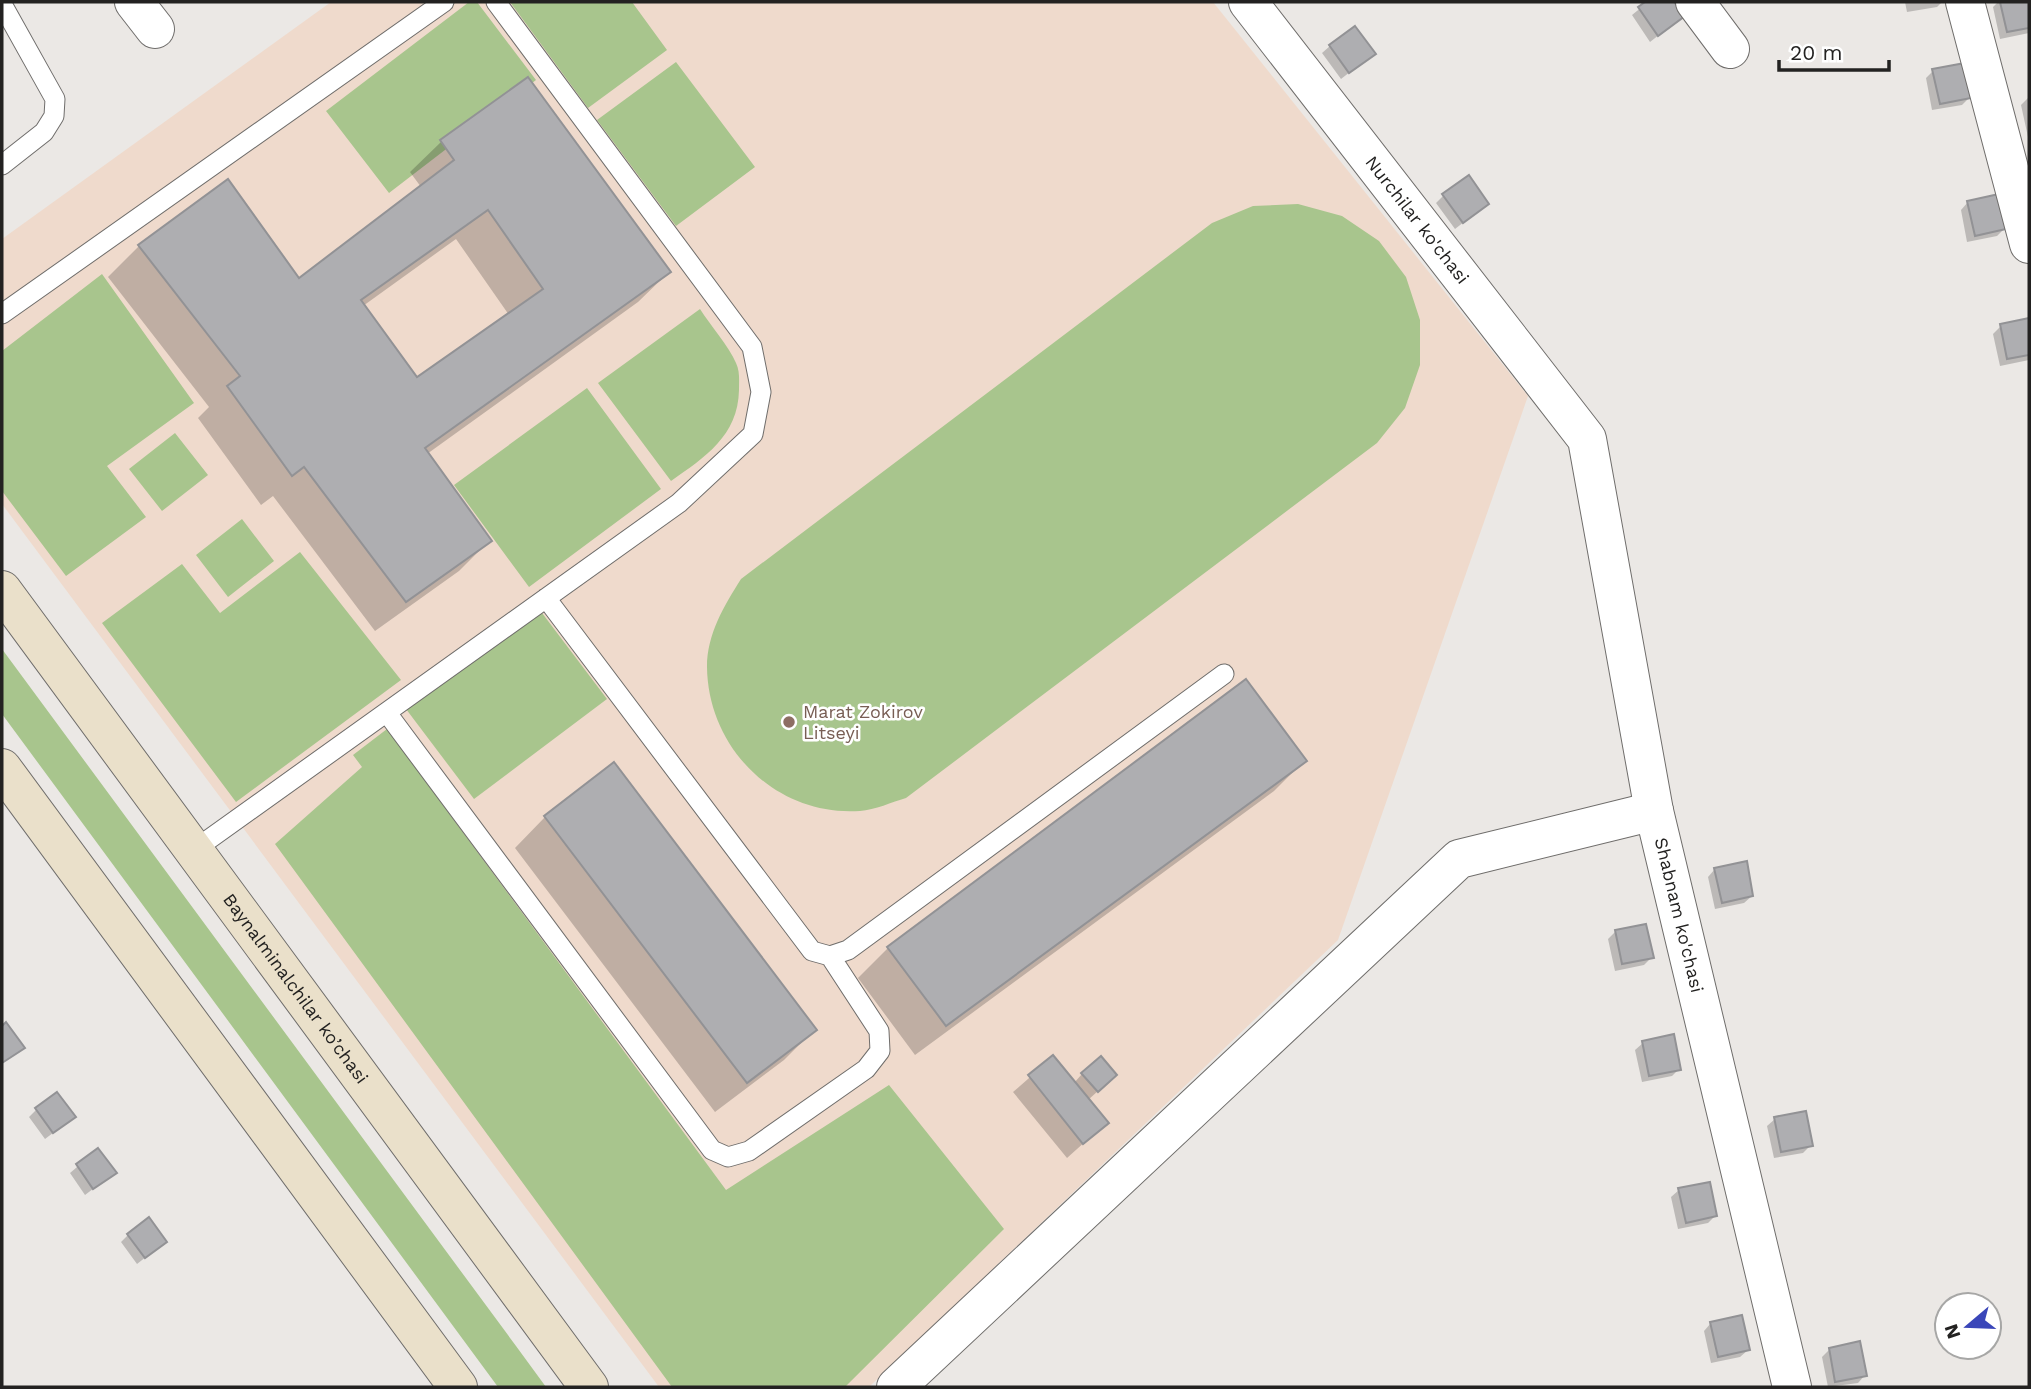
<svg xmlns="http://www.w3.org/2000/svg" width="2031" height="1389" font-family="'Work Sans',sans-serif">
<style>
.education{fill:#efdacc}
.green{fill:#a8c58d}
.shadow{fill:#0003;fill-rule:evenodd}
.building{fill:#aeaeb1;stroke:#929295;stroke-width:2;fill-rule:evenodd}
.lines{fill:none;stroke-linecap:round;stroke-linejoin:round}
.lane-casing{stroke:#6f6d6b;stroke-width:21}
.street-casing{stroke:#6f6d6b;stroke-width:40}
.secondary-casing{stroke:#6f6d6b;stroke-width:40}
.lane{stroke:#fff;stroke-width:19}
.street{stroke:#fff;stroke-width:38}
.secondary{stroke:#eae0ca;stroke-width:38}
.education-dot{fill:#8d6e63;stroke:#fff;stroke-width:2.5}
.labels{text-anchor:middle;stroke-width:5;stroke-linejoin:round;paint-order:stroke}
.street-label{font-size:18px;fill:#232221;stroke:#fff}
.education-label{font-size:18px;fill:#785e54;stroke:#fff;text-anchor:start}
</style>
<rect width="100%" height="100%" fill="#ebe8e5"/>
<path class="education" d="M331 2H1213L1528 396 1338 940 869 1387H659L2 504V239Z"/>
<path class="green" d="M469 2H477L536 80 389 193 326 111Z
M510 2H632L667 50 588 108Z
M676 62 755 167 676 226 597 120Z
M1298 204 1342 216 1379 241 1406 277 1420 320V365L1405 408 1377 443 906 798C892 802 875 810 860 811 777 817 708 749 707 667 707 634 724 606 741 579L1212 223 1253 206Z
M102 274 194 403 107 466 146 517 66 576 2 491V351Z
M700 309C710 325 729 346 736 363 740 371 739 381 739 390 738 436 705 457 671 481L598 383Z
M587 388 661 489 529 587 454 485Z
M175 433 208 475 162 511 129 469Z
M242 519 274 561 228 597 196 555Z
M300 552 401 680 236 802 102 623 182 564 220 613Z
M539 609 607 699 474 799 406 709Z
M2 649 516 1346 546 1387H498L2 714Z
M387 729 726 1190 889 1085 1004 1229 845 1387H672L275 844 362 767 353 755Z"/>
<path class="shadow" d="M1648 2H1672L1683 16 1650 42 1632 15Z
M1905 2H1942L1937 7 1907 12Z
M1998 2H2029V33L2000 39 1993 7Z
M1330 46 1373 54 1341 79 1322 53Z
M1933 71 1970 97 1962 105 1932 110 1926 78Z
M528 79 669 272 638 302 427 454 489 541 459 571 375 631 273 496 261 505 198 418 209 407 108 277 139 246 227 181 298 280 421 187 410 172 441 142ZM456 239 509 315 416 379 363 306Z
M2029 97V137H2028L2021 105Z
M1443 196 1487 204 1455 229 1436 203Z
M1968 202 2004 229 1997 236 1967 242 1961 210Z
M2029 320V360L2000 366 1993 334 2001 326Z
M1305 760 1274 791 915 1055 858 978 888 948Z
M545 817 814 1030 784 1060 715 1112 515 848Z
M1715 869 1752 896 1744 903 1715 909 1708 877Z
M1615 932 1652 957 1644 965 1615 971 1608 939Z
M1643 1043 1679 1069 1672 1076 1642 1082 1635 1050Z
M1053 1057 1074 1083 1082 1074 1108 1082 1088 1100 1106 1123 1067 1158 1013 1092Z
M36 1110 74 1117 45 1139 29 1117Z
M1775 1119 1811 1145 1803 1153 1774 1158 1767 1126Z
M97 1150 114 1173 85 1195 70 1173Z
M1679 1190 1715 1216 1708 1223 1678 1229 1671 1197Z
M128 1235 165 1242 137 1264 121 1242Z
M1711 1323 1748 1350 1740 1357 1711 1363 1704 1331Z
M1830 1349 1865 1375 1858 1383 1828 1387 1822 1357Z"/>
<path class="building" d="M1645 2H1674L1685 16 1658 36 1638 7Z
M2000 2H2029V28L2007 32Z
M1355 26 1376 54 1349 73 1329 45Z
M1965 63 1971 98 1940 104 1932 69Z
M528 77 671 272 425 448 492 541 406 602 304 467 292 476 227 386 240 376 138 245 228 179 299 278 454 160 440 140ZM488 210 543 289 417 377 361 300Z
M1469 175 1489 204 1463 223 1442 194Z
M1999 194 2006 229 1975 236 1967 201Z
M2029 318V355L2007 359 2000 324Z
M1246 679 1307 761 946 1026 887 947Z
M614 762 817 1030 747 1083 544 816Z
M1747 861 1753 896 1722 903 1714 868Z
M1646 924 1654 958 1622 964 1615 930Z
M6 1022 25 1048 2 1063V1026Z
M1674 1034 1681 1070 1649 1076 1642 1041Z
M1053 1055 1109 1123 1083 1144 1028 1075Z
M1101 1056 1117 1075 1098 1092 1081 1073Z
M57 1092 76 1117 53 1133 35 1108Z
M1806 1111 1813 1146 1781 1152 1774 1117Z
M98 1148 117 1173 93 1189 76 1164Z
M1710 1182 1717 1216 1686 1223 1678 1188Z
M149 1217 167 1242 145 1258 127 1234Z
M1742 1315 1750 1350 1718 1357 1710 1322Z
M1860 1341 1867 1376 1835 1382 1829 1348Z"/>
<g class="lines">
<defs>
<path id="lane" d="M2 4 55 99 54 116 44 132 2 165
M2 314 444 2
M546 598 812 951 830 956 848 950 1224 674
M387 713 712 1150 728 1157 749 1151 866 1069 880 1051 879 1031 830 956
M194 850 679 503 753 434 761 392 752 347 496 2"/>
<g id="street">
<path d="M134 2 155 29"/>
<path id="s1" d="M1248 2 1587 439 1654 811 1792 1387"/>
<path d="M1695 2 1730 49"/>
<path d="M1965 2 2029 244"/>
<path d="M896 1387 1459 859 1654 811"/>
</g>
<g id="secondary">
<path id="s2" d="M2 590 589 1387"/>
<path d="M2 768 458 1387"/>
</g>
</defs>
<use href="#lane" class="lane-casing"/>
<use href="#street" class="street-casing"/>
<use href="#secondary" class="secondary-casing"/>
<use href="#lane" class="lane"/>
<use href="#street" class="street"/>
<use href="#secondary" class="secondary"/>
</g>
<circle class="education-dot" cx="789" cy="722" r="7"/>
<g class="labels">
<g class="street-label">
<text dy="6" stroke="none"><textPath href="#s1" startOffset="276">Nurchilar ko'chasi</textPath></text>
<text dy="6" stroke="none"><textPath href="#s1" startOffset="1038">Shabnam ko'chasi</textPath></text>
<text dy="6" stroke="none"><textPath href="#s2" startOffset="495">Baynalminalchilar ko’chasi</textPath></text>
</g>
<g class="education-label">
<text x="803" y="718">Marat Zokirov<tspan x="803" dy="21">Litseyi</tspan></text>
</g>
</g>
<rect width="2031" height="1389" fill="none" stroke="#232221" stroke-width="7"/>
<g transform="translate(1968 1326) rotate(251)"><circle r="33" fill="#ffffff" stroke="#a7a7a6" stroke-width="2"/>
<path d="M0-5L12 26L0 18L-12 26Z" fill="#3a46b9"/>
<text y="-10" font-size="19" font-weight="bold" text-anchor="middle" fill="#232221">N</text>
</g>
<path d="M1779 60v10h110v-10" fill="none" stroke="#232221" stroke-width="3.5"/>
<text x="1790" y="60" font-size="21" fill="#232221" stroke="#ffffff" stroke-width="5" paint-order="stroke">20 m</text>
</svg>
